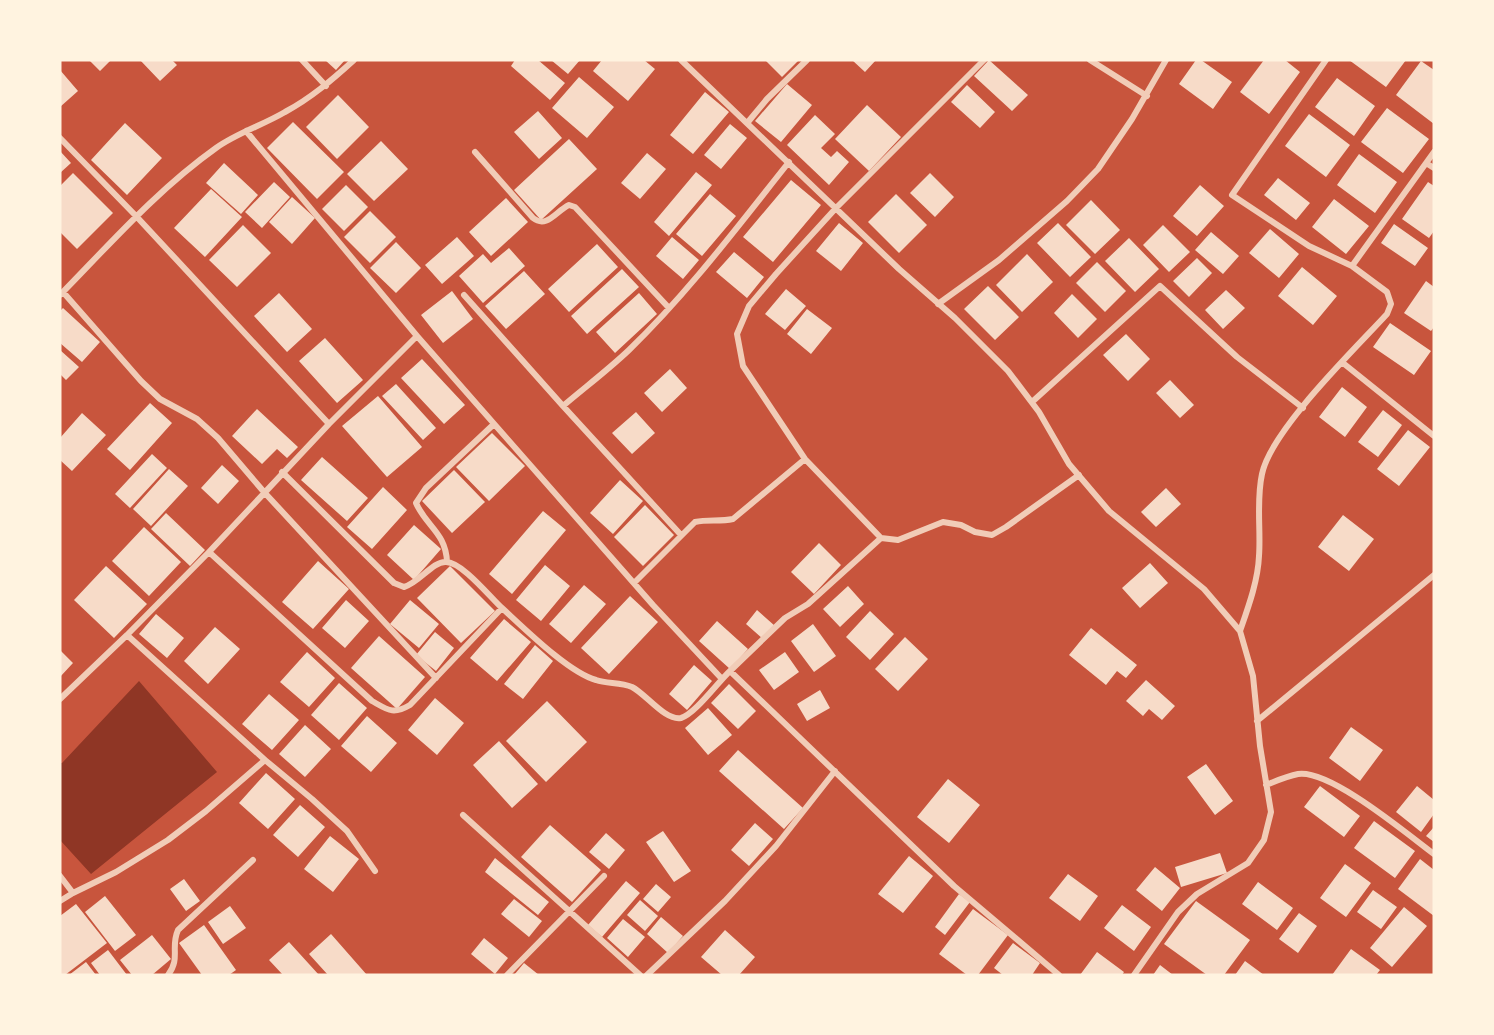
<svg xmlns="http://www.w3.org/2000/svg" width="1494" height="1035" font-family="Commissioner,sans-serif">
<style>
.water{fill:#8f3625}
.building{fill:#f7dbc8}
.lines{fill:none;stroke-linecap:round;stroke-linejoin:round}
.minor{stroke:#f1ccb7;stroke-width:6}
</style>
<rect width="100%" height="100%" fill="#c8553d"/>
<path class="water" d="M139 681 217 772 91 874 60 840V763H62Z"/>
<path class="building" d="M89 60H111L100 71Z
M140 60H172L177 65 160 81Z
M325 60H345L336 70Z
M515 60H538L565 83 550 100 511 66Z
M551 60H580L568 74Z
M602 60H644L655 69 628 101 593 71Z
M765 60H799L782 77Z
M852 60H876L865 72Z
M989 60 1028 95 1012 111 974 76Z
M1196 60H1201L1232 82 1213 109 1179 84Z
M1264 60H1285L1300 72 1269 114 1240 92Z
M1349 60H1406L1386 87Z
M1421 61 1434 70V124L1396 95Z
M60 70 78 91 60 107Z
M579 77 614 107 587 138 552 108Z
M1337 78 1375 106 1354 136 1315 107Z
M787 84 812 105 781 142 755 121Z
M967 85 995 112 980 128 951 102Z
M705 92 729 112 693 154 670 135Z
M338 95 369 127 337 159 306 127Z
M867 105 901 137 869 171 835 139Z
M1387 108 1429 139 1403 173 1361 142Z
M538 111 562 138 539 159 514 132Z
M1309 114 1350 145 1326 177 1285 146Z
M815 115 835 134 821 148 831 157 837 151 849 162 829 185 787 145Z
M293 122 344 172 317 199 267 148Z
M125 123 162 158 127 195 91 160Z
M730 124 747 138 721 169 704 155Z
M569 139 597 169 541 220 514 190Z
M381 141 408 169 374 201 347 174Z
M60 151 71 163 60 173Z
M647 153 666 169 640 199 621 183Z
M1359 154 1397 182 1375 213 1337 185Z
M224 163 258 195 241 214 206 183Z
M696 172 712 185 669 236 654 222Z
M73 173 113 213 77 249 60 232V186Z
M930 173 954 197 935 217 910 193Z
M1278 178 1310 203 1296 220 1264 195Z
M791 180 821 205 773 262 743 237Z
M274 182 290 197 262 228 245 212Z
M1428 182 1434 186V231L1429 238 1402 219Z
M346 185 368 207 344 231 322 209Z
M1200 185 1224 206 1197 236 1173 216Z
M211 189 242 217 205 257 174 228Z
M710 194 736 216 702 256 676 234Z
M896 194 927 225 899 253 868 222Z
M292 197 315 218 292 244 269 222Z
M506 198 528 222 491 256 469 232Z
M1334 199 1369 226 1346 254 1312 227Z
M1091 200 1120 230 1095 254 1066 225Z
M370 211 396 237 370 263 344 237Z
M839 223 863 243 841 271 816 251Z
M1058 223 1091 257 1070 277 1037 243Z
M1394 224 1428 248 1415 266 1381 243Z
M243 225 271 253 237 287 209 260Z
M1163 225 1190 252 1169 272 1143 245Z
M1270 229 1299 254 1279 278 1249 253Z
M1211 232 1239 256 1223 274 1195 250Z
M457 237 474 256 442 284 425 265Z
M672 237 699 260 683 279 656 256Z
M1129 238 1159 269 1135 292 1105 261Z
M396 242 421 268 396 293 370 268Z
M597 244 618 267 569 312 548 289Z
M509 248 525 266 483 303 459 276 483 254 491 263Z
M734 252 764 277 747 298 716 272Z
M1027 254 1053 282 1022 312 996 285Z
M1197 258 1212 273 1189 297 1173 281Z
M1097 262 1126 291 1105 312 1076 283Z
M1302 267 1337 296 1313 325 1278 296Z
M622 269 639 287 587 334 571 316Z
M524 271 545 294 506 329 485 306Z
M1426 281 1434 287V327L1431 331 1404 313Z
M988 286 1019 317 995 340 964 309Z
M786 289 806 306 785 330 765 314Z
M1226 290 1245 308 1223 329 1205 310Z
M452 291 473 319 443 343 421 315Z
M279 293 312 329 287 352 254 316Z
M639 293 657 314 615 353 596 332Z
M1072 294 1097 319 1078 338 1054 313Z
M63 308 100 342 82 362 60 343V311Z
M807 309 832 328 811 354 787 334Z
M1390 323 1431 351 1414 375 1373 347Z
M1126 334 1150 359 1128 381 1103 355Z
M325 338 363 380 337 403 299 361Z
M60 350 79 367 66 380 60 374Z
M422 359 465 405 444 424 401 378Z
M670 369 687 388 662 412 644 393Z
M1170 380 1194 405 1180 418 1156 393Z
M396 384 436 428 423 440 382 396Z
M1342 387 1367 407 1345 437 1319 417Z
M378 396 422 447 387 477 342 426Z
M150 403 172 423 130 470 107 449Z
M257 409 298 447 287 458 277 449 262 464 232 436Z
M1383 410 1402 425 1378 457 1358 442Z
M636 412 655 433 632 454 612 433Z
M82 413 106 435 72 471 60 460V438Z
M1408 430 1430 447 1399 486 1377 469Z
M492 433 525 466 489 501 456 467Z
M152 454 167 468 130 508 115 494Z
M322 457 368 498 347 521 301 480Z
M222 465 239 481 218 504 201 488Z
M169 469 188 486 151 526 133 509Z
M454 470 485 502 452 533 422 501Z
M620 480 643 501 613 534 590 513Z
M383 487 407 510 372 549 347 527Z
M1166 488 1181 504 1156 527 1141 512Z
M645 505 674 535 643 566 614 537Z
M543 511 566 530 512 594 489 574Z
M166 513 205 550 190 566 151 529Z
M1343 515 1374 539 1349 571 1318 547Z
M414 525 441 549 414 580 387 555Z
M144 527 181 562 149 596 112 561Z
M819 543 841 565 814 594 791 572Z
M318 561 349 589 313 629 282 602Z
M1150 563 1168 583 1140 608 1122 588Z
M545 565 570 586 541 621 516 600Z
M106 566 147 604 114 638 74 600Z
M450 566 495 611 461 643 417 598Z
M584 585 606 604 571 643 549 624Z
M848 586 864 604 840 627 823 609Z
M630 596 658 622 609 674 581 648Z
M346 600 369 621 345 648 322 628Z
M410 600 439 624 419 648 390 624Z
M757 610 775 626 763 639 746 624Z
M870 611 894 634 870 660 846 637Z
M156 614 184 638 167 658 139 634Z
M504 619 531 642 497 681 470 658Z
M717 621 748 649 730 669 699 641Z
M813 624 836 656 814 672 791 641Z
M215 627 240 649 208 684 184 661Z
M1091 628 1137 665 1126 678 1117 671 1106 685 1069 655Z
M435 632 454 648 436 671 416 655Z
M379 636 425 677 397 709 351 668Z
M905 637 928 659 898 691 875 669Z
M535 645 553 661 523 699 504 684Z
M60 650 73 663 60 677Z
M307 652 335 678 309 707 280 682Z
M785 652 799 672 774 690 759 670Z
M694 665 712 681 687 710 669 694Z
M1146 680 1175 706 1162 720 1149 709 1143 716 1126 701Z
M339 683 367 708 339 740 311 715Z
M729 684 756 711 738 729 711 703Z
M820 690 830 708 807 721 797 704Z
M269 694 299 720 272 750 242 724Z
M435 698 464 723 437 755 408 730Z
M547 701 587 742 546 782 506 741Z
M708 708 732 735 708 755 685 728Z
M367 716 397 743 371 772 341 746Z
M305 725 331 749 305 777 279 754Z
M1351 727 1383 750 1360 781 1329 758Z
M499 741 538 784 512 808 473 765Z
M738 750 803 808 784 829 719 771Z
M1206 764 1233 801 1215 815 1187 777Z
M266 773 295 799 268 829 239 803Z
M948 779 980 805 949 843 917 817Z
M1320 786 1360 816 1344 837 1304 807Z
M1417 786 1434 800V814L1421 832 1396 812Z
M300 805 325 827 298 857 273 835Z
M1374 821 1415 851 1395 878 1354 848Z
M755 823 773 839 749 866 731 850Z
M550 825 601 870 572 902 521 857Z
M1434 827V842L1426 836Z
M663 831 691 871 674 882 646 842Z
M606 833 625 850 609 869 589 852Z
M330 836 359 859 333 892 304 869Z
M1220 853 1227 873 1181 887 1175 867Z
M909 856 933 876 903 913 878 894Z
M495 858 549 902 538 915 485 872Z
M1420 859 1434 870V916L1398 889Z
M1345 864 1371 883 1346 917 1320 898Z
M1155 867 1180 888 1162 911 1136 890Z
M1068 874 1098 896 1080 921 1049 898Z
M184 879 200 901 186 911 170 889Z
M626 881 640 893 602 937 588 925Z
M1258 882 1293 908 1277 930 1242 904Z
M656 884 671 897 658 912 643 899Z
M1373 890 1397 907 1381 929 1357 912Z
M959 894 970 902 945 935 935 927Z
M105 896 136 935 115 951 85 912Z
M514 899 542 921 529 937 501 914Z
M640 900 658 916 645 931 627 915Z
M1196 901 1250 940 1224 975H1207L1164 944Z
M76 904 107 943 65 975H61L60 916Z
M1122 905 1151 927 1134 951 1104 928Z
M230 906 246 928 223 944 208 922Z
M1404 907 1427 926 1392 967 1370 948Z
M973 909 1008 935 978 975H967L939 954Z
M1299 913 1317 926 1298 953 1279 939Z
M661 917 683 936 668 953 647 934Z
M623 919 645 937 628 957 607 938Z
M204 925 236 970 229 975H202L179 943Z
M725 930 755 957 739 975H722L701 957Z
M331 934 367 975H328L309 954Z
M152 935 171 959 152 975H132L120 960Z
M484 938 508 958 495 974 471 954Z
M289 942 319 975H283L269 960Z
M1013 943 1040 963 1032 975H1003L994 968Z
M1351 949 1380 970 1376 975H1332Z
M108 950 127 975H100L91 963Z
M1097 952 1124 972 1122 975H1080Z
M1245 961 1264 975H1235Z
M86 962 96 975H69Z
M524 963 539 975H514Z
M1160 965 1173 975H1153Z"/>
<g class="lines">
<path class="minor" d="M302 60 326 86
M681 60 899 269 955 318 1008 371 1039 412 1069 464 1109 511 1204 589 1240 631 1253 676 1260 746 1271 812 1264 840 1248 863 1197 894 1178 912 1134 975
M1090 60 1147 96
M1326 60 1232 195 1309 246 1352 266 1434 152
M748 122 767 99 807 60
M60 138 136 216 329 424
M475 152 533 218C547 229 556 211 569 205L575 207 669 308
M1426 163 1434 168
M63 292 141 381 160 399 197 419 218 438 264 492 436 678
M60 295C110 244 157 190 216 148 237 133 263 125 285 112 311 98 332 80 354 60
M464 295 563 406 681 535
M938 304 999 260 1067 201 1098 169 1132 119 1166 60
M417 336 653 605 722 679
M1343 363 1434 436
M1032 402 1160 286 1237 357 1303 408
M563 406C584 388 608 370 629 350 688 293 738 226 789 162
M282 472 394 583 404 587C419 583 433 561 446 562 462 562 490 597 502 608 524 628 568 672 596 680 607 684 620 682 632 687 646 694 665 721 681 718 695 714 718 682 730 671L954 886 1059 975
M881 538 898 540 943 522 961 525 975 532 992 535 1006 527 1079 475
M209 552 372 701C388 710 393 715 410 705L502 608
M447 562C446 533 426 526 416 503L426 488 494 424
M634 583 695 522C708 519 720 522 733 519L805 459
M1240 631C1248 608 1258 581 1259 556 1261 530 1256 501 1262 474 1271 430 1355 349 1387 314L1391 304 1387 292 1352 266
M730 671 785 618 808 604 881 538 805 459 743 366 737 334 749 306 776 274 836 208 984 60
M60 699 127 635
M1257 721 1434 575
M265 760 312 799 347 831 375 871
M1266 785C1276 781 1287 776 1298 774 1330 769 1407 834 1434 854
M463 815 640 975
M60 876 73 893
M60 901 73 893 116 872 168 840 206 811 265 760 127 635 209 552 329 424 417 336 246 131
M168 975C181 958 170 948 178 930L253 860
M507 975 604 876
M647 975 725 901 776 846 835 771"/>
</g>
<rect width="1494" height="1035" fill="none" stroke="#fff3e0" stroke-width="123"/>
</svg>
